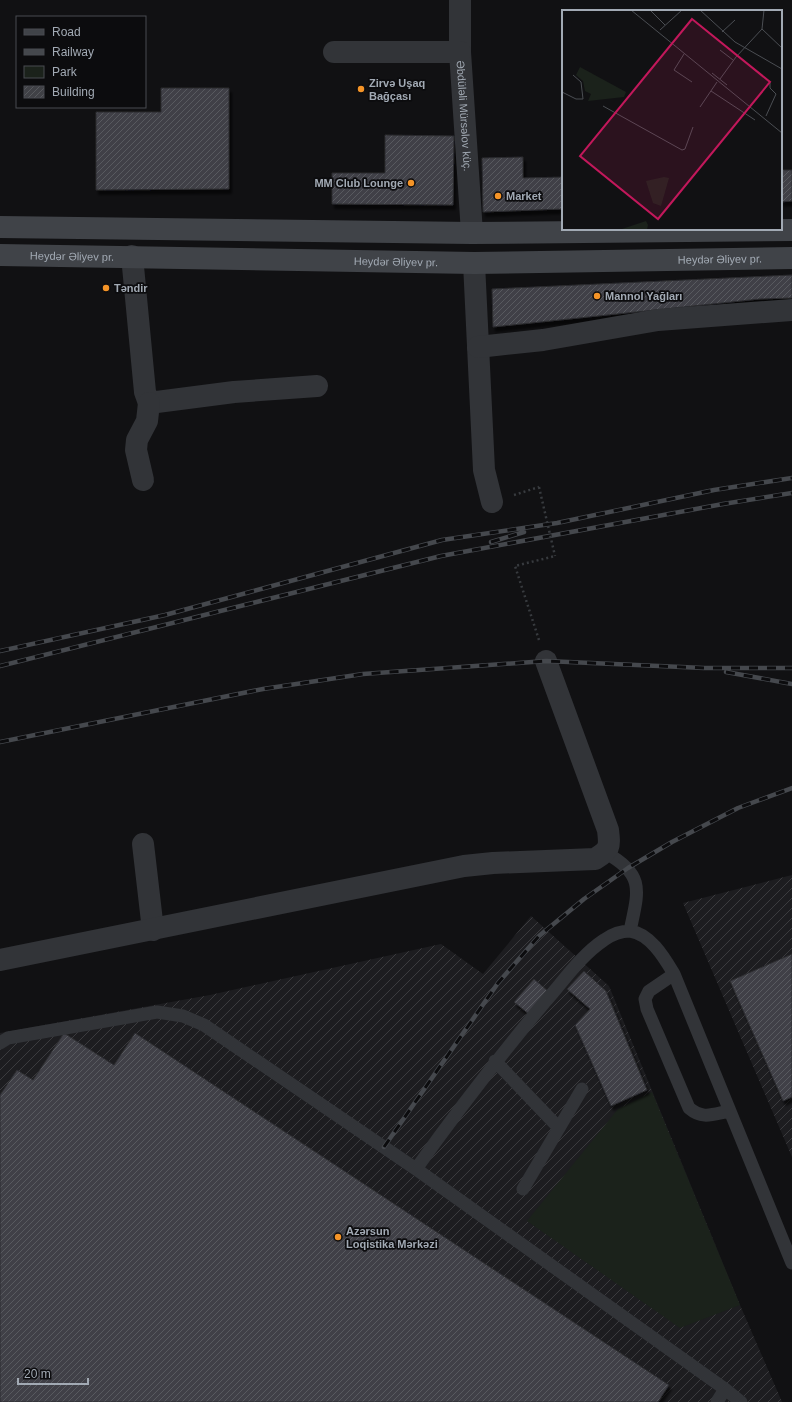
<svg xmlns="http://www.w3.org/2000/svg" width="792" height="1402" font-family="Helvetica,sans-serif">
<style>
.industrial{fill:url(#industrial-furrows)}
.green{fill:#1b221b}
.building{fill:url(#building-hatch);stroke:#2b2b2f;filter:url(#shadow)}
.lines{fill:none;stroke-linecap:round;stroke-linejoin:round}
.path{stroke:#383b3f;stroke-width:2.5;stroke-dasharray:2 3;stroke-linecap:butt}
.lane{stroke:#323438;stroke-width:13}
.street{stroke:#323438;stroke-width:22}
.secondary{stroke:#404348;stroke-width:22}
.rail-casing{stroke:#45484d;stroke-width:4.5}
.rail{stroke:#0c0c0e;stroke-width:3;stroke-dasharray:9;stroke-linecap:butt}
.path-bridge{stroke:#383b3f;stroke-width:2.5;stroke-dasharray:2 3;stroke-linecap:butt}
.poi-dot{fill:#f59427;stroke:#0c0c0e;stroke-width:1.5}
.labels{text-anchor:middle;stroke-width:3.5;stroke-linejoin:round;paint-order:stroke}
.poi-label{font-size:11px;font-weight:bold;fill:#a2aab4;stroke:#0c0c0e;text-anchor:start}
.street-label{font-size:11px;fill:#a2aab4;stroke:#0c0c0e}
.inset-road{fill:none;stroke:#4b4e53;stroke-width:1}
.view{fill:#c2185b;fill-opacity:0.15;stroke:#c2185b;stroke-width:2}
.inset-edge{fill:none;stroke:#a2aab4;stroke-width:2}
</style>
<defs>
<pattern id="industrial-furrows" width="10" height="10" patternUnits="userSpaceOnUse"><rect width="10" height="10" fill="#1d1d20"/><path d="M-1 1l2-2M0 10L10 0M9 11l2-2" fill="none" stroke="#3b3b3e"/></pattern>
<pattern id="building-hatch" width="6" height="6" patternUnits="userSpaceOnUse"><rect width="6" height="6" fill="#404146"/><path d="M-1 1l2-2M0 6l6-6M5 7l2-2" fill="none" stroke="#585a5e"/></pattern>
<filter id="shadow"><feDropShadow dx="2.5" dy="4.5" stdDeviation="1" flood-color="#0009"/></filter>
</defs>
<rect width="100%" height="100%" fill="#111113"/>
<path class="industrial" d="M792 875V1157L683 903Z
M531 916 609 986 740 1305 782 1402H0V1033L210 995 441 944 483 974Z"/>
<path class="green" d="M652 1092 740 1305 680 1328 527 1221 618 1109Z"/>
<path class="building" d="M161 88H229V189L96 190V112H161Z
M385 135 454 136 453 205 332 204V173H385Z
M523 157V178L563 177V209L483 212 482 158Z
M781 170H792V201L781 202Z
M792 275V298L760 299 493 327 492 289Z
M792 954V1097L783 1101 730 981Z
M584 971 606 991 647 1090 611 1106 575 1025 590 1009 567 989Z
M534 979 549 992 530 1015 514 1002Z
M64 1033 114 1065 135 1033 669 1385 658 1402H0V1095L17 1070 33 1080Z"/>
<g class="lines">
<path class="path" d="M514 495 539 487
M539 640 515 566 555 556"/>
<path class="lane" d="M606 853C646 875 638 892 630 931
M674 974 649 991 645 999 647 1009 689 1108C703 1120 713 1114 730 1111
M0 1043 8 1038 157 1012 183 1016 204 1025 416 1169 725 1389
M495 1061 559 1128
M416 1169C457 1111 499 1057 544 1003 563 982 580 956 604 940 611 935 621 931 630 931 651 934 665 959 674 974L792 1263
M523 1189 582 1089
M717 1402 725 1389 741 1402"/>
<g class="street">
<path id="s1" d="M460 0V52L472 233"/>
<path d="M334 52H460"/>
<path d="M132 256 145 392 149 403 234 392 317 386"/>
<path d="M474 263 484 470 492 502"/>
<path d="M478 347 543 340 658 320 792 310"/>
<path d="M143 480 136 450 137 440 147 421 149 403"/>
<path d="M143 844 153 930"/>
<path d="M0 960 464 866 493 863 595 859C610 850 610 847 608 830L546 661"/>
</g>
<g class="secondary">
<path d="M0 227 472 233 792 230"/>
<path id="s2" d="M0 255 474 263 792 258"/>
</g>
<defs>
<path id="rail" d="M491 542 524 532
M0 651 165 615 442 540 557 523 714 490 792 478
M0 666 441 556 723 504 792 493
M726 672 792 684
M0 742 263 689 363 674 546 661 704 668H792
M384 1147 498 983 539 936 584 899 628 868 672 842 738 808 792 788"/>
</defs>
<use href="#rail" class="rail-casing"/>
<use href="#rail" class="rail"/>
<path class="path-bridge" d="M539 487 555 556"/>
</g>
<g class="poi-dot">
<circle cx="361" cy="89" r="4"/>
<circle cx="411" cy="183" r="4"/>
<circle cx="498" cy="196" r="4"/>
<circle cx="106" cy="288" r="4"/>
<circle cx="597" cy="296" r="4"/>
<circle cx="338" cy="1237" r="4"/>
</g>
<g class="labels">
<g class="poi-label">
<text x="369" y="87">Zirvə Uşaq<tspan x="369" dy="13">Bağçası</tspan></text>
<text x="403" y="187" text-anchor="end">MM Club Lounge</text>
<text x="506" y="200">Market</text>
<text x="114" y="292">Təndir</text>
<text x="605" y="300">Mannol Yağları</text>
<text x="346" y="1235">Azərsun<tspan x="346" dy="13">Loqistika Mərkəzi</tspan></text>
</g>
<g class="street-label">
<text dy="4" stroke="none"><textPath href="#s1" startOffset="116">Əbdüləli Mürsəlov küç.</textPath></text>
<text dy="4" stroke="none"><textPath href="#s2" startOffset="72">Heydər Əliyev pr.</textPath></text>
<text dy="4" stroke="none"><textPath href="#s2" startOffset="720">Heydər Əliyev pr.</textPath></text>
<text dy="4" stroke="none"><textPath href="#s2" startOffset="396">Heydər Əliyev pr.</textPath></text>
</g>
</g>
<g transform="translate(562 10)">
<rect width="220" height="220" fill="#111113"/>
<path d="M102 167 107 168 99 196 91 193 84 171ZM84 211 86 215 85 220H57Z" fill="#1b221b"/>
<path d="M18 57 64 82 62 87 26 91 29 84 23 81 21 71 14 65Z" fill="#1b221b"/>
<path class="inset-road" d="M69 0 220 123M88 0 103 15M138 0 173 32 220 59M200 19 220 38M98 20 120 0M160 22 173 10M158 40 171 50M122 44 112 60 130 72M150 63 165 75M158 69 174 47 200 19 202 0M149 81 193 110M0 82 14 89H21L19 72 11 65M41 96 120 140 123 139 131 117M138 97 155 72M204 106 214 84 208 78V73"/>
<path class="view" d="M130 9 208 72 96 209 18 146Z"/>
<rect width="220" height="220" class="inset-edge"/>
</g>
<rect x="16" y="16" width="130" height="92" fill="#0c0c0e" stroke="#484b50"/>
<rect x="24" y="29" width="20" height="6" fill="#404348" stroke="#484b50"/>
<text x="52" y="36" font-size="12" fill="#a2aab4">Road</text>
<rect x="24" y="49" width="20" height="6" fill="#45484d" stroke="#484b50"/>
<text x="52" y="56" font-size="12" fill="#a2aab4">Railway</text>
<rect x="24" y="66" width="20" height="12" fill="#1b221b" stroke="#484b50"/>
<text x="52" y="76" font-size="12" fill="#a2aab4">Park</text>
<rect x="24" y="86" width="20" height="12" fill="url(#building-hatch)" stroke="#484b50"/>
<text x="52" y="96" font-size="12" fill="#a2aab4">Building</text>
<path d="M18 1378v6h70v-6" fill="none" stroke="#a2aab4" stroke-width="2"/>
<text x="24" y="1378" font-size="12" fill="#a2aab4" stroke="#0c0c0e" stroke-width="3" paint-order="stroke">20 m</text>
</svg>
